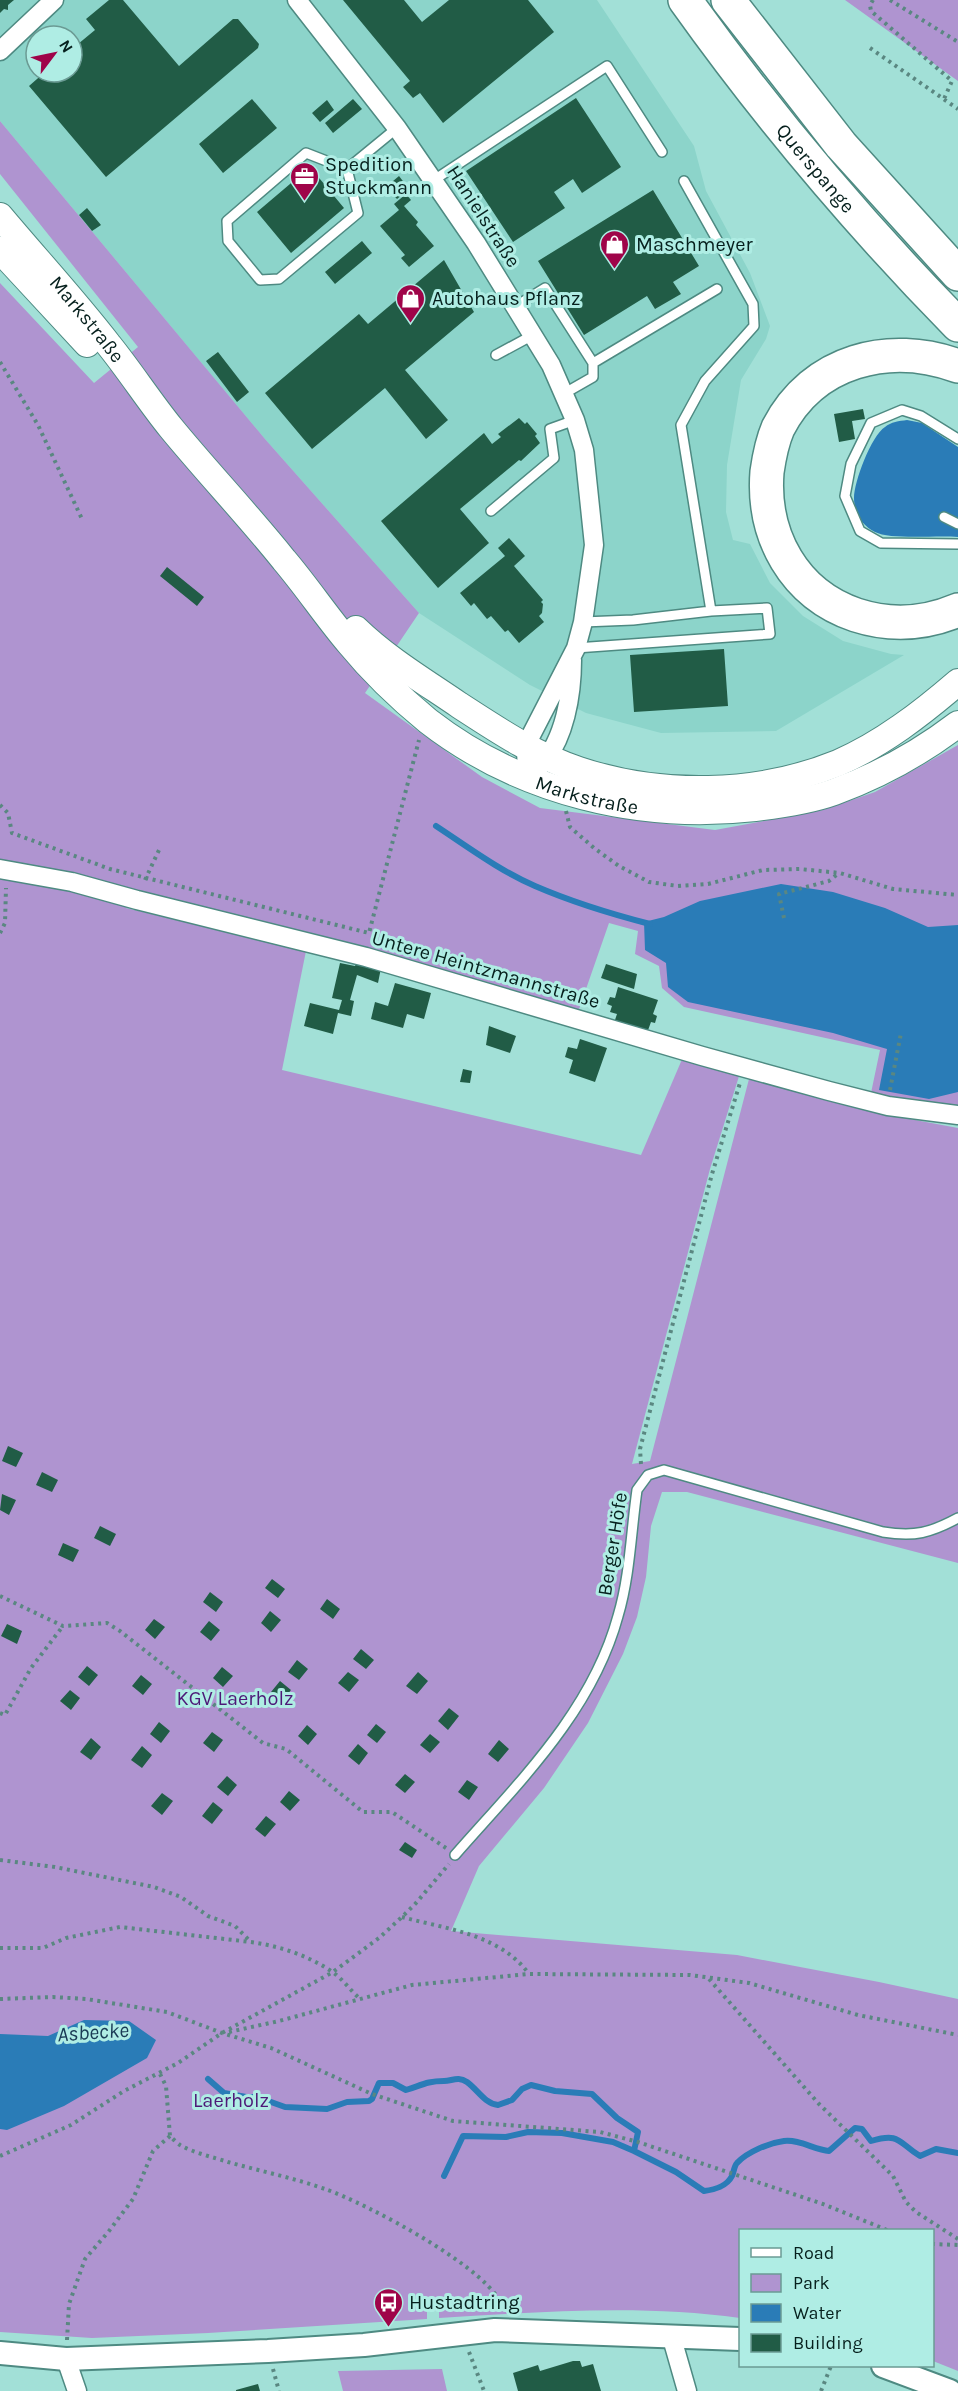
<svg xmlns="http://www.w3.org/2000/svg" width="958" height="2391" font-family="Karla,sans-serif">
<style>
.built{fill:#8cd4ca;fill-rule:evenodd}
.green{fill:#af94d0}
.water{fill:#2a7cb7}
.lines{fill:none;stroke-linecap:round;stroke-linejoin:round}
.stream{stroke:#2a7cb7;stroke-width:6}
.building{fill:#215c46}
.service-casing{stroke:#4e8a82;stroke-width:12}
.minor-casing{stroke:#4e8a82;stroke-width:21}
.tertiary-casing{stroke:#4e8a82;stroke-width:26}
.secondary-casing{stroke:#4e8a82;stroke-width:28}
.motorway-casing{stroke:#4e8a82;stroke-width:36}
.path{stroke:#5a8781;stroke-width:4;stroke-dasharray:3 4.5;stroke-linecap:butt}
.service{stroke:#fff;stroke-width:9}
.minor{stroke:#fff;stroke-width:18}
.tertiary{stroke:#fff;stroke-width:22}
.secondary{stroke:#fff;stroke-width:26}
.motorway{stroke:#fff;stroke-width:33}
.labels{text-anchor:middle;stroke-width:6;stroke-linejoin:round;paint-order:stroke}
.poi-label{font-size:20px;fill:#06201d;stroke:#afede4;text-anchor:start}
.street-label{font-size:20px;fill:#06201d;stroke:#afede4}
.park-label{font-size:20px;fill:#4d1977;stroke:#afede4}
.water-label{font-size:21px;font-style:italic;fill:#193a54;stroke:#afede4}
</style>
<rect width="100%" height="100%" fill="#a2e0d7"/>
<path class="built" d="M0 0H597L694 146 706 191 750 273 770 326 766 339 741 380 727 465 726 512 733 540 750 544 770 583 803 616 843 641 891 654 904 655 776 731 661 733 586 713 530 685 419 613 265 439 0 121ZM36 36H72V72H36Z"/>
<path class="green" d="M845 0H958V81Z
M0 121 265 439 419 613 365 693 482 777 540 808 715 830 823 810 875 792 958 745V1109L930 1107 871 1093 880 1050 684 1007 662 988 659 966 635 954 638 931 609 923 578 1012C431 969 284 924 134 891L126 908 306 951 282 1070 641 1155 683 1057 740 1073 710 1169 632 1464 650 1461 749 1079 883 1114 958 1128V1563L687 1492H662L651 1526 646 1577 637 1617 623 1654 588 1723 544 1788 479 1866 451 1931 737 1955 879 1982 958 1999V2371L933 2361 932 2230H740V2318C642 2304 538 2312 439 2318V2311H427V2319L208 2333 92 2338 0 2332V283L94 383 138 347 0 174Z
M442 2369 447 2391H343L338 2371Z"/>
<path class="water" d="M907 420 922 423 958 447V537C937 535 890 540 875 532 862 526 854 512 854 498 854 482 871 436 885 427 891 422 899 421 907 420Z
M781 884 833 892 885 908 928 927 958 925V1092L929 1099 879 1090 887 1049 833 1033 688 1002 668 987 666 963 645 950 644 922 664 917 700 901Z
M84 2020 129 2021 156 2040 147 2058 64 2106 7 2130 0 2129V2034L48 2036Z"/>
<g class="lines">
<path class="stream" d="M436 826C468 847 500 871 535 886 572 902 611 914 650 924
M208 2079 224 2093 246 2097H257L285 2107 327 2109 347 2102 369 2101 372 2099 379 2083H393L406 2090C422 2085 427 2081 444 2081 452 2081 458 2076 467 2082 478 2090 484 2103 498 2105L512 2100 522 2089 531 2085 555 2091 592 2094 617 2118 638 2132 634 2151 676 2172 704 2191C714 2190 727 2186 732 2176 734 2172 734 2166 737 2163 747 2152 769 2143 784 2141 799 2139 815 2150 829 2151L855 2128 862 2129 871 2141C901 2132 898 2143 920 2156L936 2149 958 2153
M444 2176 463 2136 506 2137 528 2132 562 2133 613 2142 634 2151"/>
</g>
<path class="building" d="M0 0H14L8 5V10L4 9 0 13Z
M109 0H123L179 66 233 19H238L259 44 258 48 106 177 29 86 45 72H72V49L95 30 86 19Z
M343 0H404L422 22 449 0H528L554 32 443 123 420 93 413 98 403 87 410 81Z
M576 98 621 167 582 193 573 179 554 192 565 208 513 242 466 171Z
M252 99 277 128 223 173 199 144Z
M353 99 362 109 333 133 325 123Z
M327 100 334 110 320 122 312 113Z
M310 167 344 208 291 253 257 212Z
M399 176 409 189 397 199 386 187Z
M653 190 699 266 673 282 681 294 655 309 647 296 584 335 538 261Z
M406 194 411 200 404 206 418 222 416 225 434 246 409 267 401 258 405 255 380 226 399 210 394 204Z
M87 208 101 225 92 231 79 215Z
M362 241 372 253 335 284 325 272Z
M444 260 474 312 405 370 448 420 426 439 385 388 312 449 265 393 359 314 368 324Z
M218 352 249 392 237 402 206 361Z
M863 409 865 419 852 421 855 439 839 442 834 414Z
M519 418 525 424 527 422 537 434 535 436 540 443 521 461 519 460 460 509 489 543 438 588 381 521 484 433 492 444 501 437 498 434Z
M509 538 525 556 514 566 543 600 541 602 543 604 542 613 539 616 544 622 519 643 508 630 505 632 491 616 487 619 474 603 471 606 460 593 505 556 498 548Z
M167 567 204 597 197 606 160 576Z
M724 649 728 706 634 712 630 655Z
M357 962 381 968 378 983 357 975 350 1000 354 1001 351 1016 338 1013 333 1034 304 1026 310 1003 339 1010 342 1000 332 998 340 963 355 966Z
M606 964 637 974 634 989 601 978Z
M395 983 431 993 424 1019 407 1014 403 1028 371 1019 375 1002 388 1006Z
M618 987 658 1000 653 1014 657 1016 655 1023 651 1022 647 1033 614 1023 617 1014 610 1012 612 1006 607 1004 610 997 615 998Z
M489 1026 516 1036 510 1053 486 1045Z
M580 1039 607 1048 595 1082 569 1073 573 1060 565 1057 568 1047 577 1049Z
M463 1069 472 1071 470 1083 460 1082Z
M8 1446 23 1453 16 1467 2 1461Z
M42 1472 58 1480 52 1492 36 1485Z
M2 1494 16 1500 9 1515 0 1510Z
M100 1526 116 1534 110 1546 94 1538Z
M63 1543 79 1550 73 1562 58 1555Z
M272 1579 285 1589 278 1598 265 1588Z
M210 1592 223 1602 216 1612 203 1602Z
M327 1599 340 1609 333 1619 320 1609Z
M270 1611 281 1620 271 1632 261 1623Z
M154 1619 165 1627 155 1639 145 1630Z
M209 1621 220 1630 211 1641 200 1632Z
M7 1624 22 1631 17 1644 1 1636Z
M361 1649 374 1660 366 1669 353 1659Z
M297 1660 308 1669 299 1680 288 1672Z
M87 1666 98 1675 89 1686 78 1677Z
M222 1667 233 1676 223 1687 213 1678Z
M348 1672 359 1680 349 1692 338 1683Z
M418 1672 428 1681 417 1694 406 1686Z
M141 1675 152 1684 143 1695 132 1686Z
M280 1681 291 1690 282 1701 271 1692Z
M70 1690 80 1698 71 1710 60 1701Z
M449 1708 459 1716 448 1730 438 1721Z
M159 1722 170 1731 161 1743 150 1734Z
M376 1724 386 1732 377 1743 367 1735Z
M307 1725 317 1734 308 1745 298 1736Z
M212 1732 223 1740 214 1752 203 1743Z
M430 1734 440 1742 430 1753 420 1745Z
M91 1738 101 1747 91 1760 80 1752Z
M499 1740 509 1749 498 1762 488 1754Z
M358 1744 368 1753 359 1765 348 1756Z
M142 1746 152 1755 142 1768 131 1760Z
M405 1774 415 1782 405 1793 395 1785Z
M227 1776 237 1785 228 1796 217 1787Z
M467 1780 478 1787 469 1800 458 1792Z
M289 1791 300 1800 290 1811 280 1802Z
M162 1793 173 1801 162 1815 151 1806Z
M213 1802 223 1810 212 1824 202 1816Z
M266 1816 276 1824 265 1837 255 1829Z
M405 1842 417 1850 412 1858 399 1850Z
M573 2361H580L582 2367 593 2364 601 2391H518L513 2373 538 2365 540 2371Z
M258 2384 260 2391H236V2390Z"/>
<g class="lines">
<defs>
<path id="service" d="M306 153 347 169 358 213 279 279 260 280 228 241 227 221Z
M347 169 397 128
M434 180 607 66 662 152
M516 306 545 288 593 363
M496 355 533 335
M565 393 593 377V363L717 289
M958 439 921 416 902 410 871 423 851 464 845 496 860 531 881 543 958 544
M491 511 554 458 550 429 575 420
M944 517 958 524
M583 622 633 620 711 611 681 425 705 381 754 326 753 304 684 181
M576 648 770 634 767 608 711 611
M455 1855C518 1783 592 1712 618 1616 630 1576 631 1532 637 1490L648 1475 664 1470 883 1532C915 1537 930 1533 958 1518"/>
<path id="minor" d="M297 0 397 128 476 243 551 365 575 420 584 450 594 545 583 622 576 648 526 745 527 779
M0 51 54 0
M540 766C565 740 572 694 572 660
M0 869 72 882 137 900 366 957 702 1056 829 1091 888 1106 958 1115
M671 2335 687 2391
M66 2359 77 2391"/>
<path id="tertiary" d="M0 2353 66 2359 268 2351 364 2345 495 2330 740 2339
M883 2366 950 2391"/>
<g id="secondary">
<path id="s1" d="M0 216C36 259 74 300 108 344 130 371 149 401 171 428 208 473 248 515 284 560 307 587 326 616 349 643 372 671 400 698 428 721 521 793 640 821 755 808 781 805 809 801 834 792 878 776 920 753 958 724"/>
<path d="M0 250 87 344"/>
<path d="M356 629C387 659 424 681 459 705 496 729 536 756 579 770 660 797 757 796 838 763 882 744 922 713 958 682"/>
</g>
<g id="motorway">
<path id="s2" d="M685 0C767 115 859 224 958 325"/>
<path d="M728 0 841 145 958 274"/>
<path d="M958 366C889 341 813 360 778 428 772 442 769 458 767 472 762 536 794 594 856 615 890 626 925 624 958 610"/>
</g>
</defs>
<use href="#service" class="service-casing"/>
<use href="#minor" class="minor-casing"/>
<use href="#tertiary" class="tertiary-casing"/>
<use href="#secondary" class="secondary-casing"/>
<use href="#motorway" class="motorway-casing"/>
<path class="path" d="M873 0 870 5 871 11 952 81 944 99
M890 0 958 42
M870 48 958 109
M0 362 38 425 82 519
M0 805 8 813 12 833 110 869 369 933 419 740
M566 811 570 827 594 848 619 866 649 882 678 886 708 884 763 870 800 869 840 873 893 889 958 895
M145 880 159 850
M784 918 779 894 829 881 839 873
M0 933 5 923 6 888
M890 1090 901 1033
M641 1464 640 1449 712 1174 740 1083
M0 1596 63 1626 107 1623 120 1631 263 1743 286 1749 363 1812H392L446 1848
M0 1713 5 1715 31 1668 63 1626
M0 1860 55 1867 154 1887 181 1897 208 1916 235 1926 250 1941
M402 1917C446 1929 500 1934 529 1974
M0 1948H43L66 1938 120 1927 251 1942C279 1946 307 1955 331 1971 342 1978 350 1990 359 1998
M709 1979 819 2104 893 2176 906 2202 916 2212 958 2239
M0 1999 53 1997 86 1999 167 2012 222 2033 271 2048 372 2094 453 2121 600 2132 638 2142 823 2204 887 2230
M229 2032 279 2021 412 1985 529 1974 690 1975 749 1983 858 2015 958 2035
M160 2074 166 2086 170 2136C173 2139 177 2143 180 2145 194 2153 213 2157 228 2162 260 2171 294 2178 325 2189 363 2202 497 2271 504 2311
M0 2156 71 2125 124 2091 178 2063 222 2033 333 1972 379 1938 402 1917 416 1903 449 1864
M932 2244 958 2245
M67 2340 69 2304 85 2259 109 2231 133 2199 153 2151 170 2136
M469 2352 484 2391
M273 2369 279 2391
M821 2391 831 2366"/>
<use href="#service" class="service"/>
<use href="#minor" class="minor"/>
<use href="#tertiary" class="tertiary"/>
<use href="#secondary" class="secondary"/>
<use href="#motorway" class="motorway"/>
</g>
<defs>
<symbol id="office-pin" viewBox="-11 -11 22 30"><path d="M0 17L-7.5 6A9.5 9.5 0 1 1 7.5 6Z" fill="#9f0449" stroke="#afede4"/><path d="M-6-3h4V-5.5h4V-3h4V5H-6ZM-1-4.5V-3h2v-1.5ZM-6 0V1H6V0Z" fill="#fff"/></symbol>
<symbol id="shop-pin" viewBox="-11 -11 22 30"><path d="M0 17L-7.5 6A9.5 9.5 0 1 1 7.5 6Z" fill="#9f0449" stroke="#afede4"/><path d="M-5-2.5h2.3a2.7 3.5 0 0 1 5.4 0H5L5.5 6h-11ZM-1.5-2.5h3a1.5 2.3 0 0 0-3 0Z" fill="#fff"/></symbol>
<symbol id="bus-pin" viewBox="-11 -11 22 30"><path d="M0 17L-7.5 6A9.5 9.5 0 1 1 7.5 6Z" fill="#9f0449" stroke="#afede4"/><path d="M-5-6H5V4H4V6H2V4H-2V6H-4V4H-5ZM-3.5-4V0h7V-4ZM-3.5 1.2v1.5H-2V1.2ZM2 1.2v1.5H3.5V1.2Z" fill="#fff"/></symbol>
</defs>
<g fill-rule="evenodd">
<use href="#office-pin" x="288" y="160" width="33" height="45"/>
<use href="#shop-pin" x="598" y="228" width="33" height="45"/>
<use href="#shop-pin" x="394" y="282" width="33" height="45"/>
<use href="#bus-pin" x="372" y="2286" width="33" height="45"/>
</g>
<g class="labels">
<g class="poi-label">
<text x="325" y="171">Spedition<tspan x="325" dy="23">Stuckmann</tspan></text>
<text x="636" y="251">Maschmeyer</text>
<text x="432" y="305">Autohaus Pflanz</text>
<text x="409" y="2309">Hustadtring</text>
</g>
<g class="street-label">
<text dy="7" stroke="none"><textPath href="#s2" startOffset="213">Querspange</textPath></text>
<text transform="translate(484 216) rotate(57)" y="7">Hanielstraße</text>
<text dy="7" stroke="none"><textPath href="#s1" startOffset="135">Markstraße</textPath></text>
<text dy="7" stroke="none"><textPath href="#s1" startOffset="840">Markstraße</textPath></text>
<text transform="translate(486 969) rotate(16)" y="7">Untere Heintzmannstraße</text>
<text transform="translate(612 1544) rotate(-81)" y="7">Berger Höfe</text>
</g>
<g class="park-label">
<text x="235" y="1705">KGV Laerholz</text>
<text x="231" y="2107">Laerholz</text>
</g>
<g class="water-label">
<text transform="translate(93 2032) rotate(-4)" y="7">Asbecke</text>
</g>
</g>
<rect x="739" y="2229" width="195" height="138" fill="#afede4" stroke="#6b9b94" stroke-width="1.5"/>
<rect x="751" y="2248" width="30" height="9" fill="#ffffff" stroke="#6b9b94" stroke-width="1.5"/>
<text x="793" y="2259" font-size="18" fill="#06201d">Road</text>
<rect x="751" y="2274" width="30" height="18" fill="#af94d0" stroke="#6b9b94" stroke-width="1.5"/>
<text x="793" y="2289" font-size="18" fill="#06201d">Park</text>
<rect x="751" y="2304" width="30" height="18" fill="#2a7cb7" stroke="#6b9b94" stroke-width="1.5"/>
<text x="793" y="2319" font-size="18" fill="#06201d">Water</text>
<rect x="751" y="2334" width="30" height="18" fill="#215c46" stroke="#6b9b94" stroke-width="1.5"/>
<text x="793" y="2349" font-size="18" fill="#06201d">Building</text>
<g transform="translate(54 54) rotate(58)"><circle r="28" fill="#afede4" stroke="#6b9b94" stroke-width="1.5"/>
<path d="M0-4.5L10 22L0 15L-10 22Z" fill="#9f0449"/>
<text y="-9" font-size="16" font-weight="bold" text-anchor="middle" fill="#06201d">N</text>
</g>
</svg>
